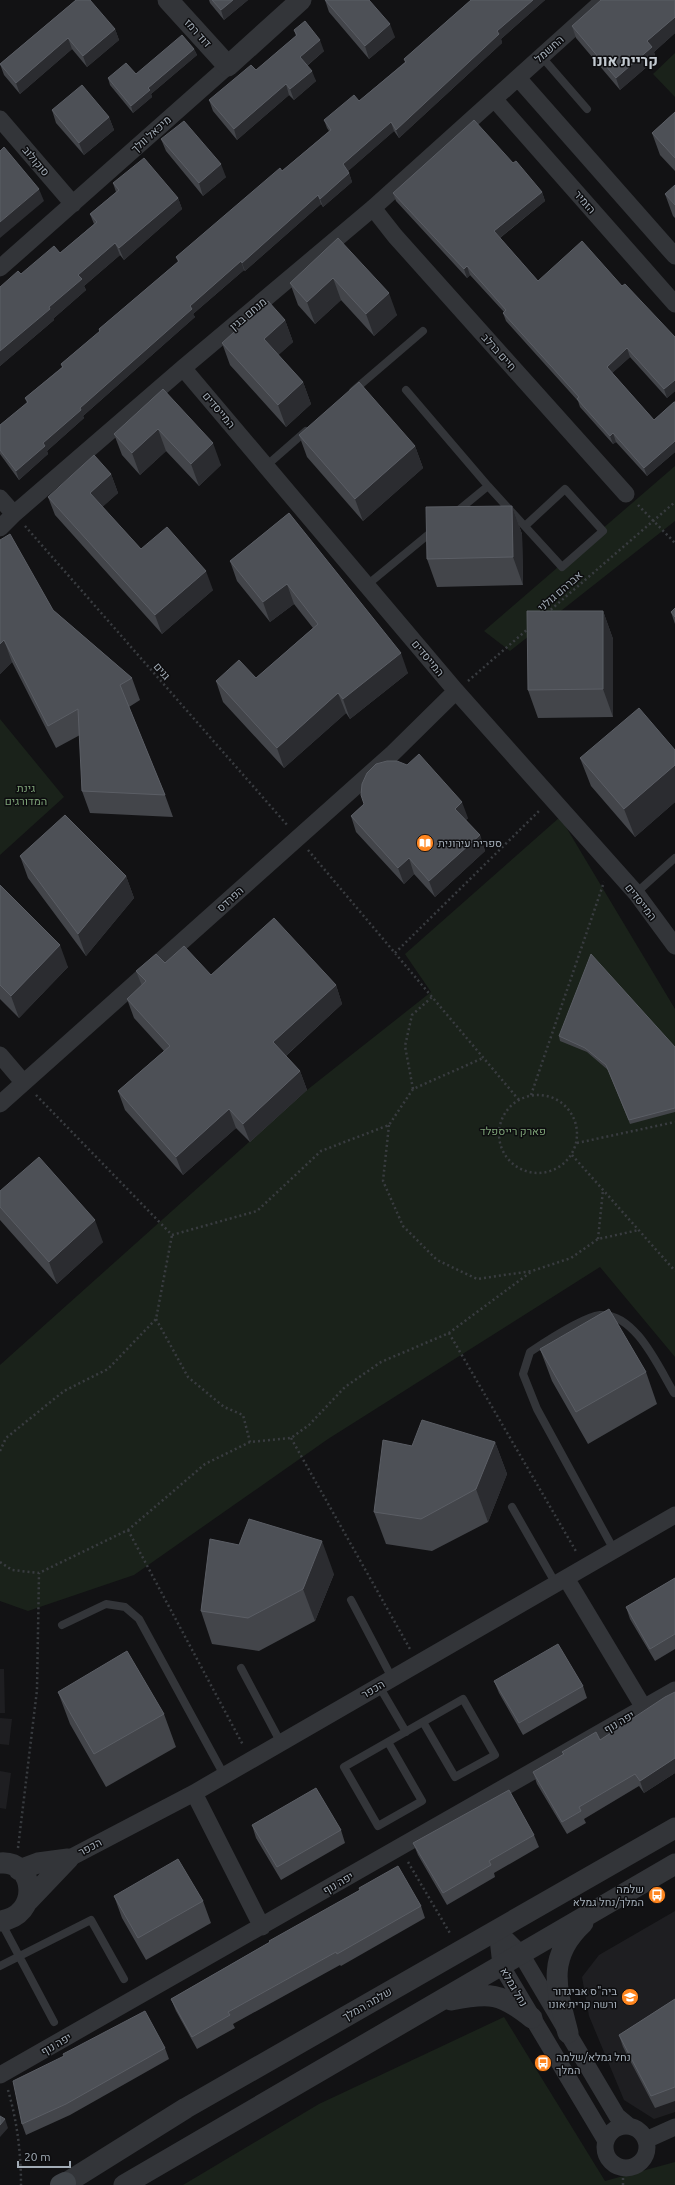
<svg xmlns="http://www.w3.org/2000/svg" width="675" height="2185" font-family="Ubuntu,Heebo,sans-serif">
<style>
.built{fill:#1e1e21}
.green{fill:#1a221a}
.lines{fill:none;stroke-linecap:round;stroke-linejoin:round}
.path{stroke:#393c40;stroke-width:2.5;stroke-dasharray:2 3;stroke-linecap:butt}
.service{stroke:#333539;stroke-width:8}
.minor{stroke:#333539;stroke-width:17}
.tertiary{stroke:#333539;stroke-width:21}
.secondary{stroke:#404449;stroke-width:22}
.wall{fill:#43454a}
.shaded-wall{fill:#2b2c30}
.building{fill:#4d5056;stroke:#5b5e65}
.labels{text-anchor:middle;stroke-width:3;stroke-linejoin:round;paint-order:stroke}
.street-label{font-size:11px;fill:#a2acb6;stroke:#0d0d0f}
.park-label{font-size:11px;fill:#7da277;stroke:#0d0d0f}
.poi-label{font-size:11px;fill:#a2acb6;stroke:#0d0d0f;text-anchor:start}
.district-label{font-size:15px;font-weight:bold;fill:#c3cad1;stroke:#0d0d0f}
</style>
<rect width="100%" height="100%" fill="#121214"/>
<path class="built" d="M0 1669H4L5 1713H0Z
M0 1718 12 1719 9 1745 0 1744Z
M0 1771 11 1773 6 1809 0 1808Z
M675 1911V2112L654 2119 624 2100 589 2016 582 1977 599 1955Z"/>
<path class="green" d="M675 53V97L653 74Z
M675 466V521L510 651 484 631Z
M0 719 64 797 0 855Z
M560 817 675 1009V1357L600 1267 328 1439 134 1575 28 1611 0 1601V1365L307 1090 431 992 405 954Z
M504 2017 605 2181 675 2162V2185H183L319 2104Z"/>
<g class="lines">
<path class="path" d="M638 505 675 543
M25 526 288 826
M547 613 675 502
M468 681 529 628
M308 850 519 1100
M395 953 540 810
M413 1089 405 1046 412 1015 432 997
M499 1134a39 39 0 1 1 78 0a39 39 0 1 1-78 0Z
M36 1095 172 1235
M531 1095 604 882
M389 1125 383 1181 403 1226 437 1260 477 1279 532 1271 571 1258 598 1239 639 1230
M577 1143 675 1122
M572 1155 675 1271
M172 1235 257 1211 321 1151 389 1125 413 1089 483 1058
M598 1239 603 1190
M156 1319 188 1377 224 1407 243 1415 250 1442
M449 1333 577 1553
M291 1438 410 1649
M0 1451 6 1438 64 1391 108 1369 156 1319 172 1235
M128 1530 243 1745
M0 1562 12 1570 39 1573 128 1530 205 1464 250 1442 291 1438 309 1425 345 1387 381 1362 449 1333 532 1271
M18 1848 37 1690 39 1573
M408 1862 451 1935
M8 2090C17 2121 21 2152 21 2185
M623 2185V2168"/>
<path class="service" d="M541 56 587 109
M406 390 488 486 455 513
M353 391 423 331
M266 466 306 431
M488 486 562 567 603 531 565 489 525 526
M367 585 435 529
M636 893 675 858
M512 1507 556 1584
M614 1550 537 1409 523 1374 530 1352C545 1342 583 1317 600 1315 635 1312 659 1368 674 1393
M351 1600 392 1678
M62 1625 106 1604 125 1607 139 1619 224 1775
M241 1668 281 1743
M379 1686 406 1732
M388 1742 422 1801 378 1826 344 1767 463 1699 495 1755 455 1777 423 1722
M1 1922 54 2022
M0 1966 91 1920 124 1979"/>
<path class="minor" d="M518 78 675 256
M495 100 675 304
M0 119 73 204
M373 208 395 236 626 494
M0 268 228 66
M183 368 456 691 636 893 675 946
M0 498 14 514
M0 528 14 514 183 368 373 208 604 0
M0 1055 23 1082
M0 1104 393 753 456 691
M566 1578 644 1708
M194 1793 262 1927
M68 1859 194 1793 675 1515
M497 1930 501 1965 606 2141
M497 1930 521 1954 617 2116 629 2126
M0 2075 675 1690
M605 2147a21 21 0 1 1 42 0a21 21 0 1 1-42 0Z
M646 2140 675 2127"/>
<path class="tertiary" d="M168 0 228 66 301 0
M0 1863C36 1860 41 1916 0 1921
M19 1870 38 1863 68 1859
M28 1901 68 1859
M451 2000C490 1992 501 1993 532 2018
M568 2033C557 1990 545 1958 583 1923
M63 2185 186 2108 675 1828
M124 2185 675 1864"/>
<path class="secondary" d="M61 2185 65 2183"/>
</g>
<path class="wall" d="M76 0 115 29 119 40 87 67 72 49 20 94 4 75 0 64Z
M209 0H248L224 20 210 3Z
M325 0 395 37 369 59 329 12Z
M471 0H545L501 39 502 43 399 138 394 131 348 171 349 173 352 182 323 207 321 204 245 271 244 270 193 314 195 317 83 416 84 418 47 451 48 454 19 480 0 454V425L27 403 25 398 62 367 61 364 99 332V329L178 262 176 257 282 171 329 131 327 128 324 120 359 101 405 62 404 59Z
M675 0V33L654 52 656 59 620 90 576 38 572 26Z
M294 30 324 51 307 66 316 81 294 100 289 95 237 140 213 111 209 100 256 70 296 36Z
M194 49 197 55 151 94 152 97 133 113 110 85 108 78 136 74Z
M52 110 109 117 114 130 84 155 56 123Z
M675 112V171L660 155 652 133Z
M161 139 226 177 203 196 166 151Z
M513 163 542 192 545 201 500 238 538 281 622 286 675 337V391L667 398 630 357 612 373 654 420 675 402V452L647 476 616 442 613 444 580 407 578 401 506 321 503 313 504 312 470 275 467 278 396 201 393 193Z
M113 183 178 198 182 209 124 260 120 255 84 286 86 290 54 318V320L0 366V287L21 274 60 253 94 224 90 214 116 192Z
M665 194 675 205V218L673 216Z
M338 238 397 315 374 336 341 300 315 324 298 305 290 283Z
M285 320 293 342 278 355 303 382 311 404 286 427 230 365 222 343Z
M163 389 221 465 199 486 166 451 140 475 122 455 114 434Z
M299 435 415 446 423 468 363 521 307 457Z
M111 474 118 493 102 507 141 549 213 590 162 634 55 515 48 497Z
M512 506 522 534 523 585 437 587 427 559Z
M289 513 408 673 350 719 346 713 284 768 223 702 216 681 256 678 313 628 294 604 270 622 237 581 230 561Z
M0 540 53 610 132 678 140 700 129 707 165 795 173 817 90 813 82 791 80 735 56 748 12 662 0 674Z
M675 608V624L671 612Z
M603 611 613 639V717L538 718 528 690Z
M675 750V802L635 837 591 786 580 758Z
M364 804 468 818 466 820 480 835 485 851 435 897 414 874 404 884 356 832 351 816Z
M20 856 126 876 134 898 86 956 28 878Z
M0 885 68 967 19 1018 0 999Z
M165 963 211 975 336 985 342 1004 286 1056 300 1071 307 1090 250 1142 236 1128 183 1175 125 1110 118 1091 164 1051 134 1018 127 999 142 986 136 971Z
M559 1036 675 1047V1112L630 1124 608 1070 587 1052 560 1041Z
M0 1191 103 1242 57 1284 0 1220Z
M540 1349 646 1372 657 1404 588 1444 552 1381Z
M495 1442 507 1474 488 1522 432 1551 386 1544 374 1512 412 1446Z
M334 1574 315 1621 259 1651 212 1644 201 1611Z
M675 1578V1649L655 1661 630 1619 626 1607Z
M494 1681 583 1686 587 1698 523 1735 499 1693Z
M58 1692 164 1714 176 1747 106 1787 70 1724Z
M675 1692V1773L644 1793 639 1786 584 1819 586 1823 567 1834 537 1784 533 1772 563 1755 562 1752 600 1740Z
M252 1825 341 1830 345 1843 281 1880 256 1838Z
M534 1835 539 1847 494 1873 495 1877 447 1905 418 1855 413 1843Z
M359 1888 421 1906 425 1918 341 1966 340 1965 233 2024 235 2028 197 2049 176 2011 171 1999 360 1890Z
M114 1896 203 1901 211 1923 146 1960 122 1918Z
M675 1999V2101L655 2108 623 2047 619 2035Z
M165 2048 169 2059 70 2115 26 2135 22 2124 64 2056Z"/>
<path class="shaded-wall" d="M233 0H248L224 20 221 10Z
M533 0H545L501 39 502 43 399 138 396 130 497 31Z
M675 17V33L654 52 656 59 620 90 616 78 647 41Z
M390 24 395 37 369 59 365 46Z
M115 29 119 40 87 67 83 56Z
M68 38 72 49 20 94 16 83Z
M320 40 324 51 304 68 300 57Z
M194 49 197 55 151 94 152 97 133 113 131 106 148 88Z
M312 71 316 81 294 100 290 89Z
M286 84 289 95 237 140 234 129Z
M109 117 114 130 84 155 79 143Z
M391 122 394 131 346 173 343 164Z
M221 164 226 177 203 196 199 183Z
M349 173 352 182 323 207 320 199Z
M39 189 44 201 0 238V222Z
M542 192 545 201 497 240 494 231Z
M318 195 321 204 245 271 242 263Z
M178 198 182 209 124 260 119 248Z
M115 243 120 255 84 286 86 290 54 318V320L0 366V351L78 275Z
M241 261 244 270 193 314 195 317 83 416 84 418 47 451 48 454 19 480 16 471 43 443 80 408 190 306Z
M467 266 470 275 467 278 464 269Z
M333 278 341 300 315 324 307 302Z
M389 293 397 315 374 336 366 314Z
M285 320 293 342 272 361 264 339Z
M627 348 630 357 610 375 607 367Z
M675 380V391L667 398 664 389Z
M303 382 311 404 286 427 278 405Z
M158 429 166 451 140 475 132 453Z
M613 433 616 442 613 444 610 436Z
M675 441V452L647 476 644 468Z
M213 443 221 465 199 486 191 464Z
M415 446 423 468 363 521 355 499Z
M111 474 118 493 97 512 90 493Z
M512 506 522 534 523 585 513 557Z
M206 571 213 590 162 634 155 615Z
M287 584 294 604 270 622 263 602Z
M603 611 613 639V717L603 689Z
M4 640 12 662 0 674V644Z
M401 653 408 673 350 719 343 699Z
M338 693 346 713 284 768 277 748Z
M675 765V802L635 837 624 809Z
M462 802 468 818 461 825 455 809Z
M480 835 485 851 435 897 429 881Z
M409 858 414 874 404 884 398 868Z
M126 876 134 898 86 956 78 934Z
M60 945 68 967 19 1018 11 996Z
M336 985 342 1004 280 1061 273 1042Z
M300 1071 307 1090 250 1142 243 1124Z
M229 1109 236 1128 183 1175 176 1157Z
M95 1220 103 1242 57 1284 49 1262Z
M495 1442 507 1474 488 1522 476 1489Z
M322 1541 334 1574 315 1621 303 1589Z
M675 1758V1773L644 1793 640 1781Z
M5 2119 8 2128 0 2137V2125Z"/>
<path class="building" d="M76 0H90L115 29 83 56 68 38 16 83 0 64Z
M212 0H233L221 10Z
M325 0H369L390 24 365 46Z
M471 0H533L497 31 499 34 396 130 391 122 343 164 349 173 320 199 318 195 242 263 241 261 190 306 192 309 80 408 81 410 43 443 45 446 16 471 0 450V425L28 402 25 398 63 367 61 364 100 331 99 329 179 261 176 257 280 168 282 171 331 130 324 120 354 95 359 101 406 62 404 59Z
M601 0H675V17L647 41 652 47 616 78 572 26Z
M305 21 320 40 300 57 312 71 290 89 286 84 234 129 209 100 251 65 256 70 297 35 294 30Z
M182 35 194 49 148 88 150 90 131 106 108 78 126 63 136 74Z
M82 85 109 117 79 143 52 110Z
M675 112V158L652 133Z
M474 120 513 163 516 161 542 192 494 231 538 281 582 241 622 286 625 284 675 337V380L664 389 627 348 607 367 654 420 674 402H675V441L644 468 613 433 610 436 577 399 579 397 503 313 506 310 467 266 464 269 393 193Z
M184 121 221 164 199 183 161 139Z
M4 147 39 189 0 222V151Z
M144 158 178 198 119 248 115 243 78 275 82 279 49 307 50 309 0 351V287L18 271 21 274 54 246 60 253 97 222 90 214 119 190 113 183Z
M675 185V205L665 194Z
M338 238 389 293 366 314 333 278 307 302 290 283Z
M268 301 285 320 264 339 303 382 278 405 222 343Z
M359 382 415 446 355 499 299 435Z
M163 389 213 443 191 464 158 429 132 453 114 434Z
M94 455 111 474 90 493 141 549 167 527 206 571 155 615 48 497Z
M512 506 513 557 427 559 426 507Z
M289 513 401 653 343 699 338 693 277 748 216 681 239 660 256 678 318 624 287 584 263 602 230 561Z
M10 534 53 610 132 678 120 685 165 795 82 791 78 709 48 726 4 640 0 644V540Z
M675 608V617L671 612Z
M527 611H603V689L528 690Z
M639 708 675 750V765L624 809 580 758Z
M419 754 462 802 455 809 480 835 429 881 409 858 398 868 351 816 364 804 361 795 362 784 367 773 376 764 387 761H397L407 765Z
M65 815 126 876 78 934 20 856Z
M0 885 60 945 11 996 0 985Z
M274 918 336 985 273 1042 300 1071 243 1124 229 1109 176 1157 118 1091 170 1046 127 999 146 981 136 971 156 954 165 963 184 946 211 975Z
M591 954 675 1047V1108L629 1120 606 1065 585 1048 559 1036Z
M39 1157 95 1220 49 1262 0 1207V1191Z
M609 1309 646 1372 576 1412 540 1349Z
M422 1420 495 1442 476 1489 421 1519 374 1512 383 1440 412 1446Z
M249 1519 322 1541 303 1589 248 1618 201 1611 210 1539 239 1545Z
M675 1578V1634L650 1649 626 1607Z
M558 1644 583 1686 519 1723 494 1681Z
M127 1651 164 1714 94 1754 58 1692Z
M675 1692V1758L640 1781 635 1774 579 1807 581 1811 562 1822 533 1772 564 1754 562 1752 596 1732 600 1740 665 1697Z
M316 1788 341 1830 277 1867 252 1825Z
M509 1790 534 1835 489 1861 491 1865 443 1893 413 1843Z
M178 1859 203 1901 138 1938 114 1896Z
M398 1866 421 1906 337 1954 336 1952 228 2012 230 2015 192 2037 171 1999 270 1942 269 1941 360 1890 359 1888Z
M675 1999V2087L651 2096 619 2035Z
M145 2011 165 2048 66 2104 22 2124 13 2081 64 2056 63 2054Z
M0 2116 5 2119 0 2125Z"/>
<defs>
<symbol id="library-disc" viewBox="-11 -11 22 22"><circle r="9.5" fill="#ff861f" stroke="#0d0d0f"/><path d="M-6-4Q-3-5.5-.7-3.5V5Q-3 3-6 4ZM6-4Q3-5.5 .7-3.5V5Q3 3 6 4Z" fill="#fff"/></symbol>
<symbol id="bus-disc" viewBox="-11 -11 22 22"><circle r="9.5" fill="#ff861f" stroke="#0d0d0f"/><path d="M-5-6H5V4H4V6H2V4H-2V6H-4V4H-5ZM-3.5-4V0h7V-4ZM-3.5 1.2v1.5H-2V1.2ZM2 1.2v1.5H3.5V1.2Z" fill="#fff"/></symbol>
<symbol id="school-disc" viewBox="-11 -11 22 22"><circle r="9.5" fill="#ff861f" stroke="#0d0d0f"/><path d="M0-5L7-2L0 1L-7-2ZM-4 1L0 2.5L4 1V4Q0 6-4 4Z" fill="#fff"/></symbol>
</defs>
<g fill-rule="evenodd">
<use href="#library-disc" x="415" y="833" width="20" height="20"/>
<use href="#bus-disc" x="647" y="1885" width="20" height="20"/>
<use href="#school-disc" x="620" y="1987" width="20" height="20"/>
<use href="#bus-disc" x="533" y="2053" width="20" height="20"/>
</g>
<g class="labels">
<g class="street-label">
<text transform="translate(198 33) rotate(48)" y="4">דוד רמז</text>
<text transform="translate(549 49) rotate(-42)" y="4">החשמל</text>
<text transform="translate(151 134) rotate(-42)" y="4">מיכאל וולך</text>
<text transform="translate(36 161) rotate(50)" y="4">סוקולוב</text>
<text transform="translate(585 202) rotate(49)" y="4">הזמיר</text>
<text transform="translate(248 314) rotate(-40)" y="4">מנחם בגין</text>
<text transform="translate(499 352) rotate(48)" y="4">חיים ברלב</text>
<text transform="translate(219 410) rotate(50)" y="4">המייסדים</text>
<text transform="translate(560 591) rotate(-41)" y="4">אברהם גולני</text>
<text transform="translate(428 658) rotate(50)" y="4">המייסדים</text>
<text transform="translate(162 671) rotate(49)" y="4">גנים</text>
<text transform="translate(230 899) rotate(-42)" y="4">הפרדס</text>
<text transform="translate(641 902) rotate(52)" y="4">המייסדים</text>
<text transform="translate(373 1689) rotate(-30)" y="4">הכפר</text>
<text transform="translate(619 1722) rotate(-30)" y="4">יפה נוף</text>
<text transform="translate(90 1847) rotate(-28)" y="4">הכפר</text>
<text transform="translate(338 1883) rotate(-30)" y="4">יפה נוף</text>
<text transform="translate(514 1987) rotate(60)" y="4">נחל גמלא</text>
<text transform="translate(367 2004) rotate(-30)" y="4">שלמה המלך</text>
<text transform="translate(56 2044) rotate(-30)" y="4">יפה נוף</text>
</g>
<g class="park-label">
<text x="26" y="792">גינת<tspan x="26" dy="13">המדורגים</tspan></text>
<text x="513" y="1135">פארק רייספלד</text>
</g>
<g class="poi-label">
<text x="438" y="847">ספריה עירונית</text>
<text x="644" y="1893" text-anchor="end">שלמה<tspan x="644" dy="13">המלך/נחל גמלא</tspan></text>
<text x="617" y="1995" text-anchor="end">ביה"ס אביגדור<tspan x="617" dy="13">ורשה קרית אונו</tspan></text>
<text x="556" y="2061">נחל גמלא/שלמה<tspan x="556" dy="13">המלך</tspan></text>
</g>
<g class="district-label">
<text x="625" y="66">קריית אונו</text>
</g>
</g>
<path d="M18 2161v6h52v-6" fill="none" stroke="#a2acb6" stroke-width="2"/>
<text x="24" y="2161" font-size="12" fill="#a2acb6" stroke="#0d0d0f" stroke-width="3" paint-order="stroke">20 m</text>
</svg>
